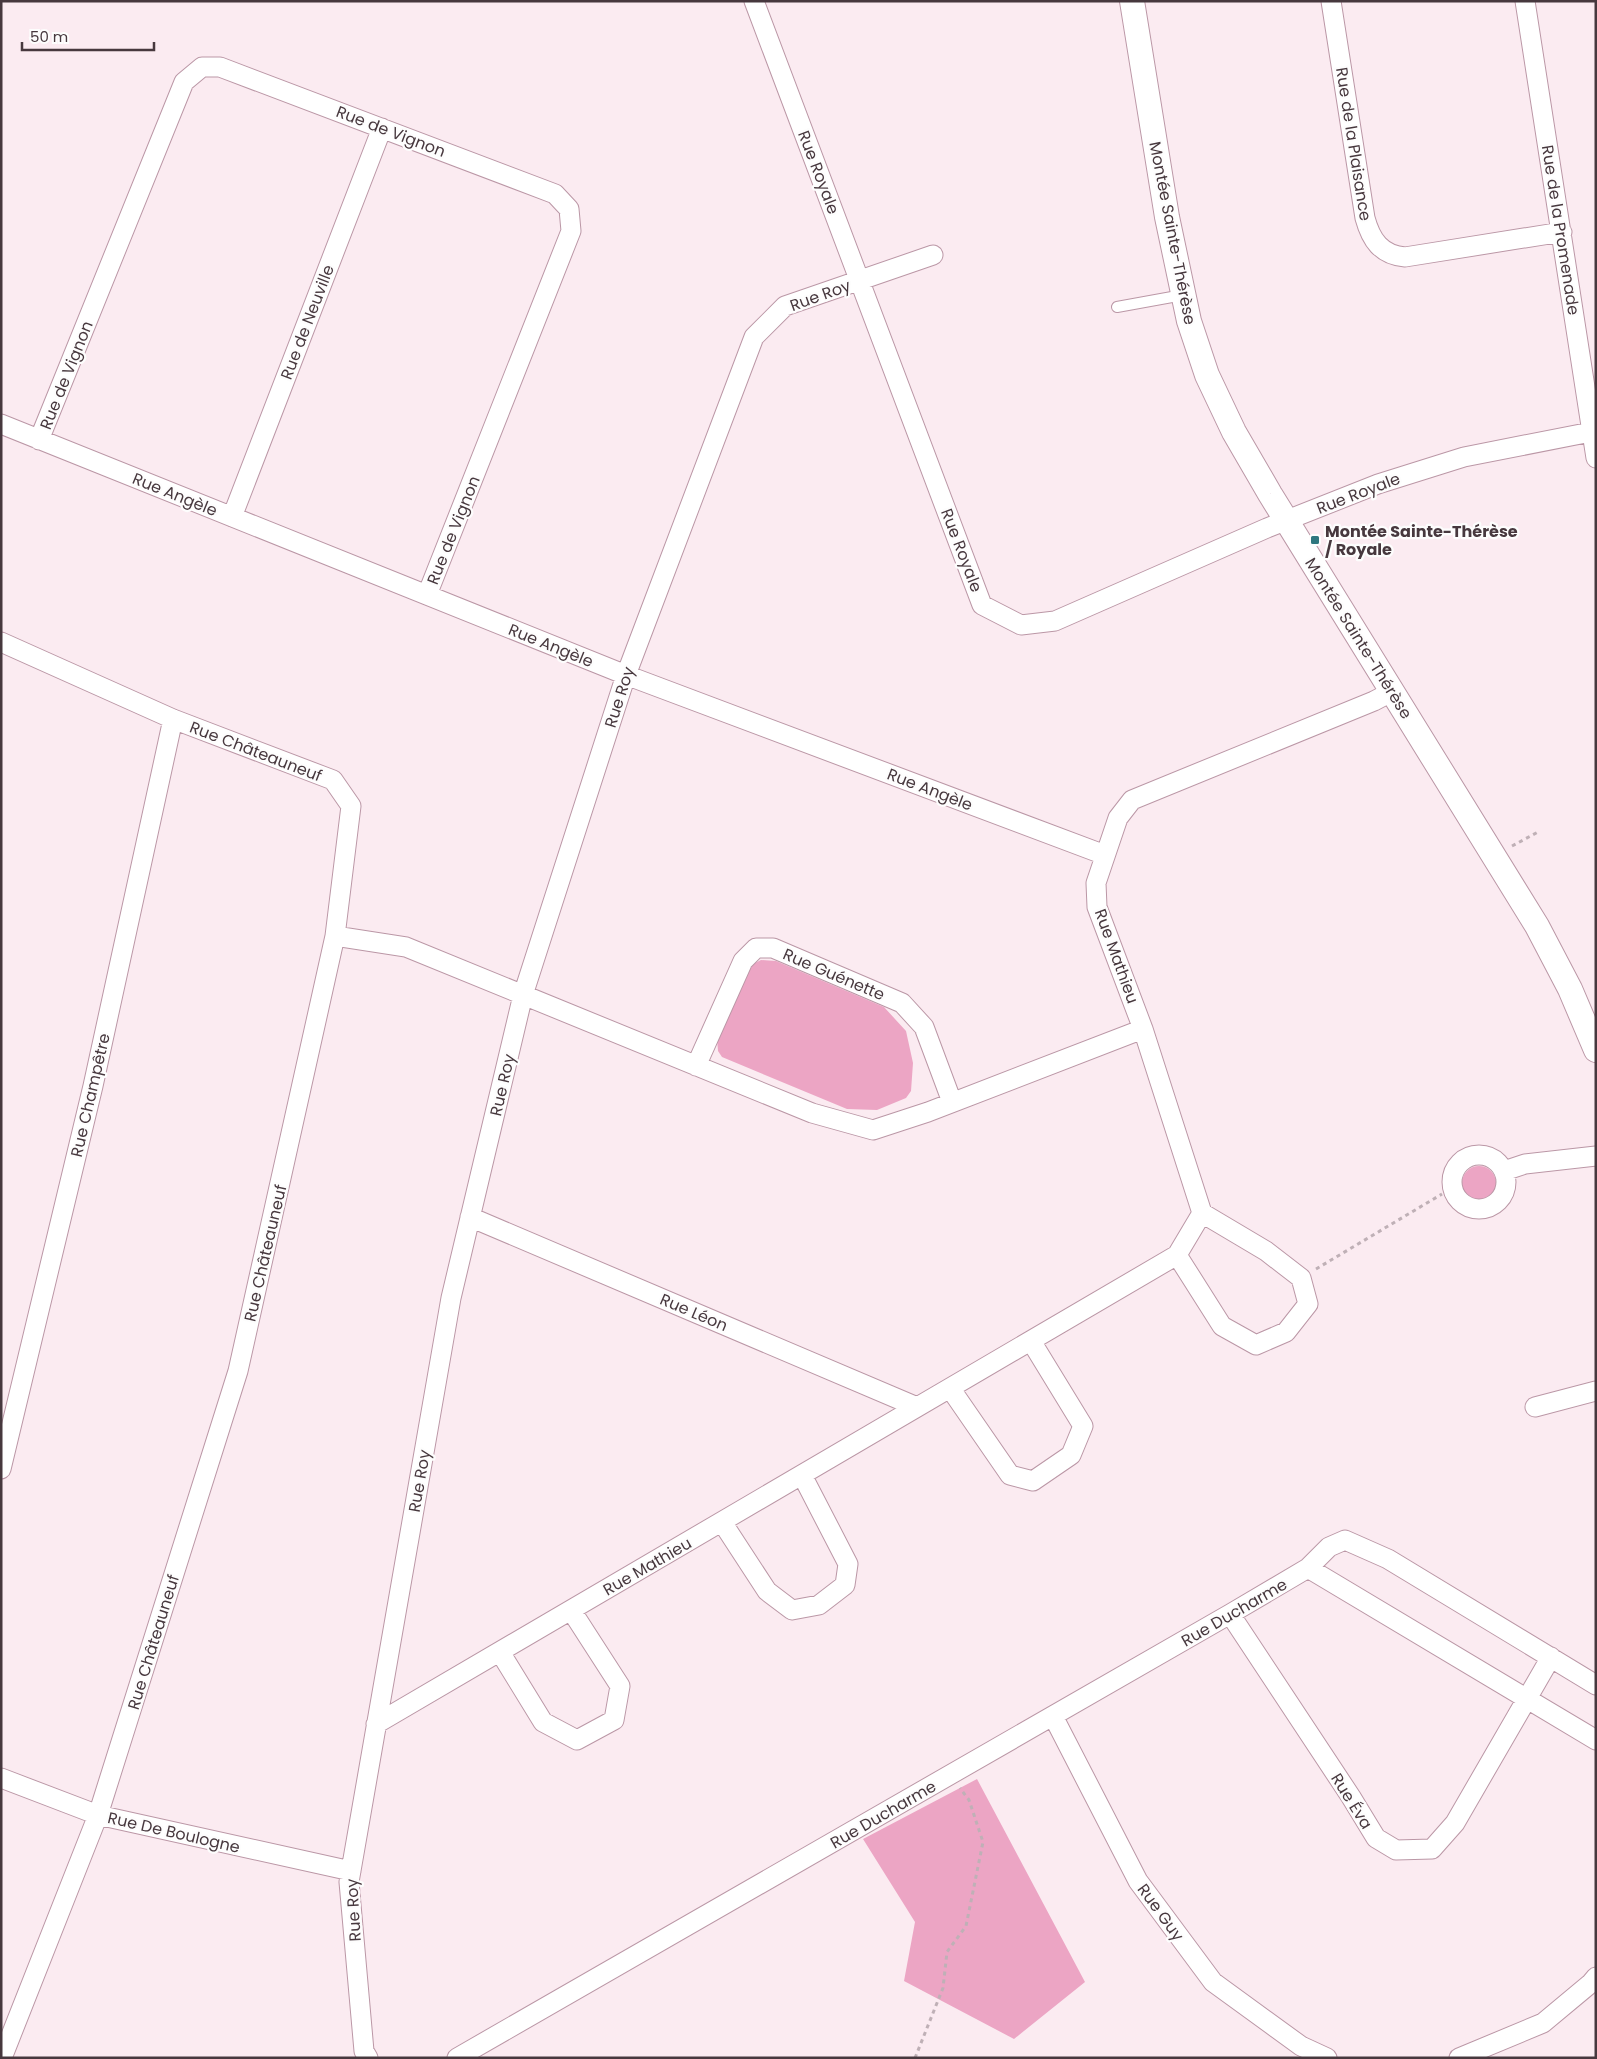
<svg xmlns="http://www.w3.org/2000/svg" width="1597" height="2059" font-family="Poppins,sans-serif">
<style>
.green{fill:#eca5c4}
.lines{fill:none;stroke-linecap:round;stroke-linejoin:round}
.service-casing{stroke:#bb97a6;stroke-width:12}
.minor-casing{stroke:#bb97a6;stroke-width:21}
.tertiary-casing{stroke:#bb97a6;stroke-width:26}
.path{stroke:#bfb0b6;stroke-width:3;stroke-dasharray:4 4;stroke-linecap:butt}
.service{stroke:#fff;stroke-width:10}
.minor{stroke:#fff;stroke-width:19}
.tertiary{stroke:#fff;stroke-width:24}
.poi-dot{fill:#2f777f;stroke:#fdfdfd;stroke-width:2}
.labels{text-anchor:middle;stroke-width:4.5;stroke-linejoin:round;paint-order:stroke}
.street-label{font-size:16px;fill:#47383e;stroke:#fdfdfd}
.poi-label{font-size:16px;font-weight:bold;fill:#47383e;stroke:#fdfdfd;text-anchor:start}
</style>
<rect width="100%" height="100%" fill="#fbebf1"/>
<path class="green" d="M761 960 776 961 884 1007 906 1031 913 1063 911 1091 906 1098 877 1110 847 1109 722 1057 718 1051 717 1039 745 972 753 964Z
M1462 1183a17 17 0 1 1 34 0a17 17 0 1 1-34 0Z
M977 1779 1085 1982 1014 2039 904 1981 915 1922 863 1839Z"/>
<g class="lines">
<defs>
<path id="service" d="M1117 307 1183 295"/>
<path id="minor" d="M754 1 982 605 1021 625 1055 621 1267 528 1378 484 1464 457 1591 432
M1331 1 1365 218C1371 240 1381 255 1405 257L1562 232
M1525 1 1596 458
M1 424 626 675 1105 855
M39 440 184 82 202 67H220L555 194 569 209 571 231 427 595
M232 517 382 128
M1 642 173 719 333 780 351 806 335 936 238 1371 98 1815 2 2058
M335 936 406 947 812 1113 873 1130 928 1112 1143 1029
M696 1066 743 961 756 948H773L902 1003 924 1027 952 1102
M1452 1182a27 27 0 1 1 54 0a27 27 0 1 1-54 0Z
M1504 1171 1525 1164 1596 1156
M470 1217 917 1407
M1177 1255 1222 1326 1256 1345 1286 1332 1308 1304 1301 1278 1266 1251 1202 1213
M950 1388 1010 1475 1033 1481 1071 1455 1083 1426 1031 1341
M1535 1407 1596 1391
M1 1469 93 1086 173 719
M722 1522 767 1591 792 1610 819 1605 845 1585 848 1564 802 1475
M1308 1568 1596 1740
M1230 1614 1351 1797 1376 1838 1396 1850 1432 1849 1455 1823 1551 1657
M500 1652 543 1722 577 1740 614 1720 620 1686 571 1610
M1053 1716 1138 1881 1213 1982 1301 2046 1327 2058
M376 1724 1177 1255 1202 1213 1143 1029 1097 907 1096 883 1118 818 1132 800 1374 701 1393 691
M1 1778 98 1815 351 1871
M368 2058 364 2051 349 1882 451 1298 523 995 626 675 754 337 785 306 933 255
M457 2058 1230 1614 1308 1568 1329 1547 1345 1540 1388 1559 1596 1685
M1459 2058 1543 2023 1591 1983 1596 1977"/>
<path id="tertiary" d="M1132 1 1167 217 1189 321 1207 375 1234 432 1270 494 1537 926 1570 989 1596 1050"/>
</defs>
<use href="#service" class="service-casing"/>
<use href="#minor" class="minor-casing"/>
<use href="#tertiary" class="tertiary-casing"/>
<path class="path" d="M1512 846 1538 832
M1316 1269 1442 1194
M915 2058 943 1988 947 1952 966 1926 983 1842 969 1800 960 1788"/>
<use href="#service" class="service"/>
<use href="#minor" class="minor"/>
<use href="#tertiary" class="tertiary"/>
</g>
<rect class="poi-dot" x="1310" y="535" width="10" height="10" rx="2.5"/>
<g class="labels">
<g class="street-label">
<text transform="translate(391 131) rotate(21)" y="6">Rue de Vignon</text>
<text transform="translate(1354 144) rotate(81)" y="6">Rue de la Plaisance</text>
<text transform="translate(819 172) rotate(69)" y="6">Rue Royale</text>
<text transform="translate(1561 230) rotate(81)" y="6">Rue de la Promenade</text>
<text transform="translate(1173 233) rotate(79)" y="6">Montée Sainte-Thérèse</text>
<text transform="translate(820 295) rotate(-20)" y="6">Rue Roy</text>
<text transform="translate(307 322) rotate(-69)" y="6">Rue de Neuville</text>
<text transform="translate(66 375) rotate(-68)" y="6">Rue de Vignon</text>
<text transform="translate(1358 493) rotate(-21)" y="6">Rue Royale</text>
<text transform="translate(175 494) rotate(22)" y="6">Rue Angèle</text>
<text transform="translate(453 530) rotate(-68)" y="6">Rue de Vignon</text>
<text transform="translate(962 550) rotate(69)" y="6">Rue Royale</text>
<text transform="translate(1359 638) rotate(58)" y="6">Montée Sainte-Thérèse</text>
<text transform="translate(551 645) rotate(22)" y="6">Rue Angèle</text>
<text transform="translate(619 697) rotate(-72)" y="6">Rue Roy</text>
<text transform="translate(256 751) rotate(21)" y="6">Rue Châteauneuf</text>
<text transform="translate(930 789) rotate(21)" y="6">Rue Angèle</text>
<text transform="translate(1117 956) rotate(70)" y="6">Rue Mathieu</text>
<text transform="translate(834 974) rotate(23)" y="6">Rue Guénette</text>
<text transform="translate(502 1085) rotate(-77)" y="6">Rue Roy</text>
<text transform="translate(90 1095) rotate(-77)" y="6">Rue Champêtre</text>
<text transform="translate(265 1253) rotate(-77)" y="6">Rue Châteauneuf</text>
<text transform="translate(694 1312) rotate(23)" y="6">Rue Léon</text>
<text transform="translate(419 1481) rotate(-80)" y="6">Rue Roy</text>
<text transform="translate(647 1566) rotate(-30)" y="6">Rue Mathieu</text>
<text transform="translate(1234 1612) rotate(-30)" y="6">Rue Ducharme</text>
<text transform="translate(153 1642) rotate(-73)" y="6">Rue Châteauneuf</text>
<text transform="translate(1352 1801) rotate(58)" y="6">Rue Éva</text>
<text transform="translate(883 1814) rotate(-30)" y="6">Rue Ducharme</text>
<text transform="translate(174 1832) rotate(13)" y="6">Rue De Boulogne</text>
<text transform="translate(353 1910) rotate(-93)" y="6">Rue Roy</text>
<text transform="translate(1161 1912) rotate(54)" y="6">Rue Guy</text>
</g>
<g class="poi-label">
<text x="1325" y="537">Montée Sainte-Thérèse<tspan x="1325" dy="18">/ Royale</tspan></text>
</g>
</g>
<rect width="1597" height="2059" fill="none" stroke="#47383e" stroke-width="5"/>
<path d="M22 42v8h132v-8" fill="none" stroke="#47383e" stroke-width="2.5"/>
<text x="30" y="42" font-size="15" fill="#47383e" stroke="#fdfdfd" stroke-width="4" paint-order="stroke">50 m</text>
</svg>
